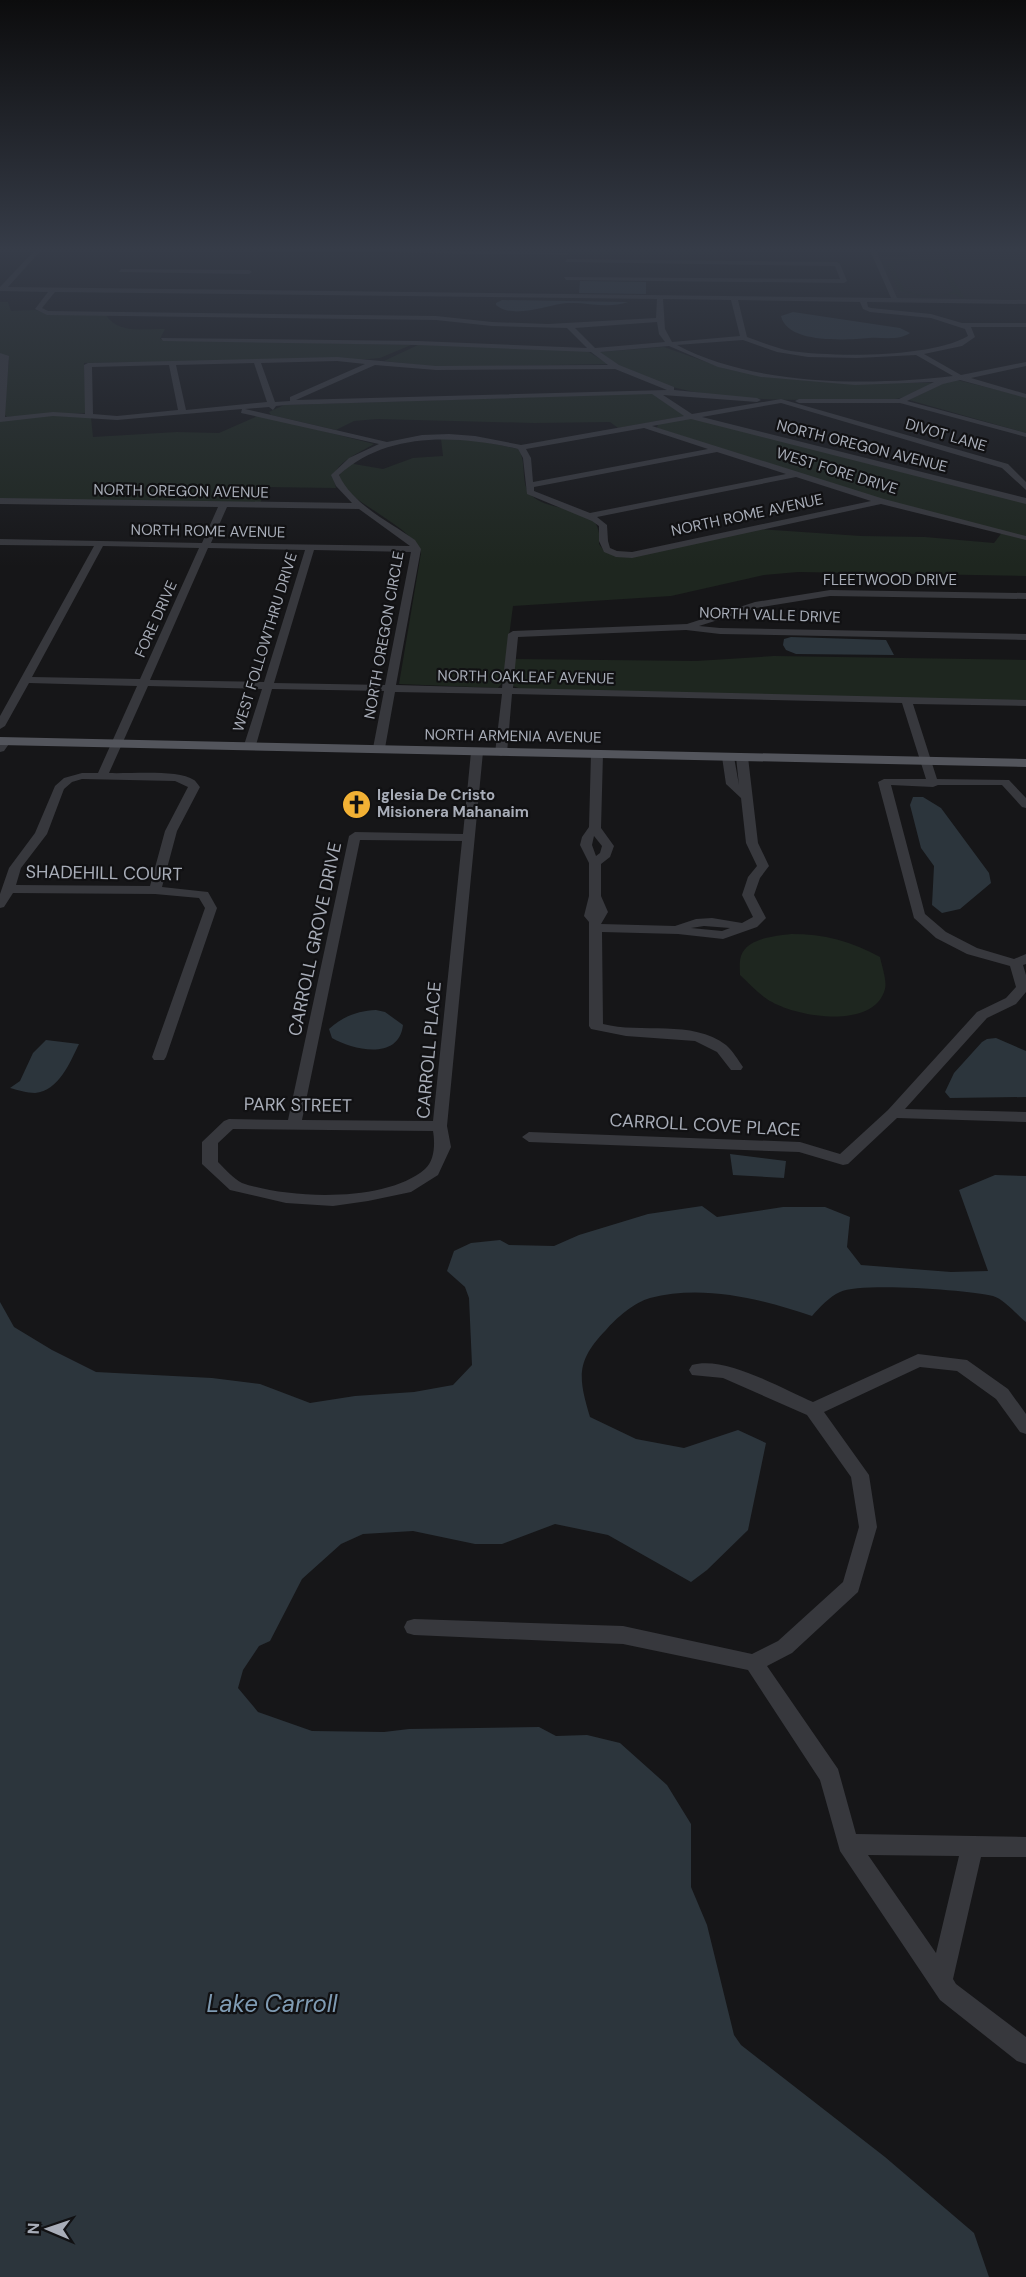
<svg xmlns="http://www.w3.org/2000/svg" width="1026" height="2277" font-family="'DM Sans',sans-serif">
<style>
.built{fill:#222225}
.green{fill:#1e261f;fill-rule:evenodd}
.water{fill:#2c353c}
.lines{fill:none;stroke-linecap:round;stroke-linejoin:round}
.minor{fill:#37383d;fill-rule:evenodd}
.major{fill:#53555c;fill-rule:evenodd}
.labels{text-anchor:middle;stroke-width:4.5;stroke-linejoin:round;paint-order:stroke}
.far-street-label{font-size:15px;fill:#a8adb8;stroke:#111113}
.far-poi-label{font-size:15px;font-weight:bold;fill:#a8adb8;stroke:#111113;text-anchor:start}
.street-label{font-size:18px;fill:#a8adb8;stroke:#111113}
.near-water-label{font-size:24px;font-style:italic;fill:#7f9bb3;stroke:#111113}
</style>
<rect width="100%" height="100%" fill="#161618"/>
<path class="built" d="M904 248H1026V300L896 299 878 256 908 257Z"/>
<path class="green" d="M570 248 573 253 574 248H714L718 255 570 254Z
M908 259 930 260 945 265 964 298 958 297 956 294 924 297 898 290 887 264 894 261ZM906 261H925L940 265 953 291C940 299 918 296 904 290L893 266Z
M0 302H8L11 311 35 310 45 313 106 315C119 335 144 328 165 329L160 339 167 340 411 345 380 358 369 359 84 363 86 413 7 417 4 414 9 360 0 353Z
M426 344 587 351 608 364 439 367 384 361 418 345Z
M664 347 726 369 776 378 839 382 933 383C922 389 912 395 900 398 880 403 857 400 836 400 760 400 661 402 599 352Z
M957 380 1026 397V433L909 400 944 383Z
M653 393 685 416 618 428 610 422 534 423 377 419 354 421 336 430 271 415 269 412 284 405Z
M54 415 91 418 93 437 177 432 219 433 260 415 374 444C359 453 340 460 333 476L336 488 266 487 260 504 0 500V421Z
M687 419H698L1026 503V576L798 572 764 575 671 596 513 606 503 682 498 688 399 684 421 553C415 531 366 509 349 492 345 488 342 482 339 476L348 463 383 469 413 458 443 456 441 439H472L518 449C528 462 519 485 532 496 555 516 604 501 599 544L604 551 617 556 757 529 861 536 925 537 994 543 1003 531 866 495 657 428 658 424Z
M774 656 1026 660V701L527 691 513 686 514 659 696 661Z
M791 934C824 934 851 941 880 957 882 967 887 980 885 989 874 1030 798 1017 772 1002 760 996 750 984 740 975 740 970 739 962 741 956 747 938 775 936 791 934Z"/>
<path class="water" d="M580 281 646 282V294L579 293Z
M502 300 628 302C608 309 588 302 568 303 549 304 513 320 496 305V303Z
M793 312 900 328 910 333C898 341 883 337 869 338 846 340 787 344 781 316Z
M791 637 886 640 894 655 796 654 786 650 783 645 784 639Z
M913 797H923L941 808 989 873 991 883 960 909 942 913 932 905 934 866 921 848 910 805Z
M376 1010 385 1012 403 1025C399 1061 353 1050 332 1038L329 1029C343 1016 358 1011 376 1010Z
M996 1038 1026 1051V1097L950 1098 945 1092 954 1073 982 1042 987 1039Z
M46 1040 79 1044C70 1062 59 1091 35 1093 27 1093 18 1090 10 1088L20 1081 33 1053Z
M730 1154 786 1161 784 1178 733 1175Z
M995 1175 1026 1176V1322C1017 1315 1004 1299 993 1296 969 1290 860 1282 840 1292 829 1297 820 1307 812 1316 762 1299 703 1284 650 1298 635 1302 616 1318 606 1330 576 1361 578 1377 590 1417L636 1439 684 1448 738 1430 766 1443 748 1530 707 1570 691 1582 608 1535 555 1524 502 1544H475L413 1531 363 1534 341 1544 302 1579 270 1641 259 1646 243 1670 238 1688 258 1712 312 1731 384 1732 409 1729 539 1727 556 1736 587 1735 620 1743 667 1785 691 1824V1887L707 1925 734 2035 741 2045 885 2157 974 2233 989 2277H0V1302L14 1327 52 1350 96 1372 212 1378 260 1384 310 1403 355 1396 414 1392 453 1385 472 1365 469 1298 465 1287 447 1271 454 1251 471 1243 500 1240 509 1245 554 1246 579 1235 648 1214 702 1206 717 1217 783 1207H825L850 1217 847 1247 861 1265 951 1272 988 1271 959 1190Z"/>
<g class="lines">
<path class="minor" d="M37 248H43L8 287 891 298 869 248H875L897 298 1026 300V304L867 302 868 307 871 308 931 314 962 323H1026V327H971L975 337 962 346 924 354 961 375 1026 362V366L971 378 1026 394V398L960 380 943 384 907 401 1026 433V437L900 403H799L795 401 799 399H899L934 382 855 385 761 377 718 367 669 346 600 352 619 365 674 387V390L757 398 761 400 757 402 663 395 692 414 781 399 1008 464 1026 482V490L1002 468 781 403 702 417 1026 498V504L691 419 652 426 884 499 1026 536V540L881 504 632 558 616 557 604 552 599 541V526L592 521 527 494 523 458 518 449C458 435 387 431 339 475 353 505 390 522 415 540L421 549 396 685 502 688 508 634 513 631 687 624 755 602 830 590 1026 593V599L830 596 756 608 699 626 720 628 1026 634V640L720 634 686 630 518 637 513 688 1026 700V706L913 704 937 779 1009 780 1026 798V808L1022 807 1002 785H938L933 787 891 785 925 914 946 932 977 948 1014 959 1026 954V964L1023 965 1026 975V992L1016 1004 987 1018 905 1109 1026 1112V1122L897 1118 848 1164 843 1165 799 1152 529 1142 522 1137 529 1132 800 1142 840 1154 888 1110 977 1012 1006 998 1016 987 1010 966 967 954 936 938 914 918 878 782 884 779H926L902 703 512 694 507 753 501 756 495 753 502 694 395 692 385 748 379 751 373 748 384 691 272 689 256 745 250 748 244 745 262 689 148 686 109 773C130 774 178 769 194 780 195 780 199 786 200 787L177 831 162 887 208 892 217 908 166 1057 164 1060H154L152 1057 205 908 199 898 155 894 13 893 4 907 0 908V894L9 868 35 833 55 786 64 778 82 773H98L137 686 29 683 5 726 0 729V716L94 546 0 545V539L202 543 218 507 0 504V498L352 503 336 486 331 475 349 458 379 444 241 413 242 409 117 420 53 416 0 422V353L9 356 5 417 53 412 85 414 84 365 88 363 337 357 436 366 608 365 591 352 418 345 163 341 161 338 418 341 587 348 567 328 492 326 436 320 47 315 35 309 48 292 0 291V287ZM55 292 657 299 656 318 548 324 492 322 436 316 48 311 42 308ZM663 299 731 300 740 336 672 342 665 329ZM738 300 860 302 863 309 870 312 931 318 965 329 968 336C931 358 834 357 791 351 776 348 761 342 747 337ZM657 322 659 334 665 342 595 348 575 328ZM743 340 777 352 808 357 857 358 916 355 953 376C869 386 753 386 677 345ZM337 361 365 364 290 397V401L275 402 261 363ZM254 363 267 402 186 410 176 365ZM169 365 178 410 117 416 93 414 92 367ZM375 365 436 370 615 369 667 390 296 400ZM652 394 684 416 521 445 475 436 449 434 422 435 387 442 245 409 269 407 273 410 276 406 285 405ZM644 428 708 449 533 482 531 458 526 449ZM717 452 786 474 590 513 534 491V487ZM796 477 871 501 632 552 617 551 610 548 608 541 607 525 597 517ZM227 507 359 509 410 546 211 543ZM103 546 199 548 140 679 32 677ZM208 548 305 550 264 682 150 680ZM314 550 411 552 385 685 274 683ZM82 779 175 781 188 787 165 831 150 886 16 885 21 868 47 834 64 789 72 782Z
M102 248H292L570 253 567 255Z
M567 259 837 262 840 264 847 281 844 283 566 280 564 277 840 279 835 266 565 262Z
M121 269 249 270 252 272 249 274 119 272Z
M5 738 11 741 4 751 0 752V740Z
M477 749 483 752 447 1126 451 1147 438 1175 411 1192 368 1201 333 1206 286 1203 230 1190 202 1164V1142L224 1121 229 1119 288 1120 349 836 355 832 463 834 471 752ZM360 840 462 841 433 1121 302 1120ZM233 1129 433 1131C435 1143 435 1160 425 1169 386 1203 288 1199 242 1183 234 1179 225 1169 218 1162V1143Z
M597 751 603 754 601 828 614 846 610 857 601 864V896L608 912 601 924 675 926 696 919 712 918 742 923 753 917 742 895 748 877 757 866 746 843 741 798 726 784 722 757 728 754 734 757 739 785 736 757 742 754 748 757 758 843 769 866 760 878 754 895 766 918 757 927 723 939 678 934 602 932 603 1024C641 1034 692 1019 726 1045 733 1051 738 1060 743 1067L741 1070H731L717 1052 695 1041 626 1036 591 1029 589 1026V922L584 916 589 896V863L580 845 582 837 589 827 591 754ZM594 836 602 846 600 853 596 856 592 845ZM704 926 730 928 722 931 691 928Z
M918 1354 967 1360 1008 1389 1026 1414V1434L1020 1432 996 1399 957 1371 920 1367 824 1412 869 1475 877 1527 858 1592 792 1653 767 1666 838 1769 856 1834 1026 1837V1857H981L953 1979 956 1984 1026 2037V2064L1017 2061 940 2000 840 1851 820 1780 748 1670 623 1644 414 1635 407 1633 404 1627 407 1621 414 1619 623 1626 752 1654 778 1641 843 1582 859 1527 851 1477 807 1415 723 1378 692 1375 689 1370 692 1365C725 1355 782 1389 813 1402ZM868 1855 959 1856 936 1953Z"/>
<path class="major" d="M0 737 1026 759V767L0 745Z"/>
</g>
<linearGradient id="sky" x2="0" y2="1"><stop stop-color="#0c0c0d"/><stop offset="0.44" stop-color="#363c48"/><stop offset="1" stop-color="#363c48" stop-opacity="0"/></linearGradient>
<rect width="1026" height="567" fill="url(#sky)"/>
<defs>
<symbol id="church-disc" viewBox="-11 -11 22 22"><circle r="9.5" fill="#f2b134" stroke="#111113"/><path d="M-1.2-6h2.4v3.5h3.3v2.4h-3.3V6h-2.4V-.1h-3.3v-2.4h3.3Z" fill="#111"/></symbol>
</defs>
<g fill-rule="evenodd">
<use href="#church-disc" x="340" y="788" width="33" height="33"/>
</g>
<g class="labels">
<g class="far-street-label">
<text transform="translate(946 435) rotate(16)" y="5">DIVOT LANE</text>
<text transform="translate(862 446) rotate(14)" y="5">NORTH OREGON AVENUE</text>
<text transform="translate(837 471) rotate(17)" y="5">WEST FORE DRIVE</text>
<text transform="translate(181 491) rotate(1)" y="5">NORTH OREGON AVENUE</text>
<text transform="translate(747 515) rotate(-12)" y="5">NORTH ROME AVENUE</text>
<text transform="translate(208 531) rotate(1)" y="5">NORTH ROME AVENUE</text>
<text x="890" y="585">FLEETWOOD DRIVE</text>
<text transform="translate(770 615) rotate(2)" y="5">NORTH VALLE DRIVE</text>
<text transform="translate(156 619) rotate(-66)" y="5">FORE DRIVE</text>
<text transform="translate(384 635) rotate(-80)" y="5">NORTH OREGON CIRCLE</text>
<text transform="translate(265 642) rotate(-73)" y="5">WEST FOLLOWTHRU DRIVE</text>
<text transform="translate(526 677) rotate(1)" y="5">NORTH OAKLEAF AVENUE</text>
<text transform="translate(513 736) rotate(1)" y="5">NORTH ARMENIA AVENUE</text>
</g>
<g class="far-poi-label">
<text x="377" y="800">Iglesia De Cristo<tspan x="377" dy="17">Misionera Mahanaim</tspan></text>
</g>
<g class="street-label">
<text transform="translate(104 873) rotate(1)" y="6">SHADEHILL COURT</text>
<text transform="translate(315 939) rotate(-78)" y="6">CARROLL GROVE DRIVE</text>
<text transform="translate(429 1050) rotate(-85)" y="6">CARROLL PLACE</text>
<text transform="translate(298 1105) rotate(1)" y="6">PARK STREET</text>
<text transform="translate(705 1125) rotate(3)" y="6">CARROLL COVE PLACE</text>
</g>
<g class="near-water-label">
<text x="272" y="2012">Lake Carroll</text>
</g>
</g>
<g transform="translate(48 2229) rotate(272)" stroke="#111113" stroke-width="4.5" paint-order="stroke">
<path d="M0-4.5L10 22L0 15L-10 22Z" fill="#a8adb8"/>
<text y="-9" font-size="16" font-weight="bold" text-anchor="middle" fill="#a8adb8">N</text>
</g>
</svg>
